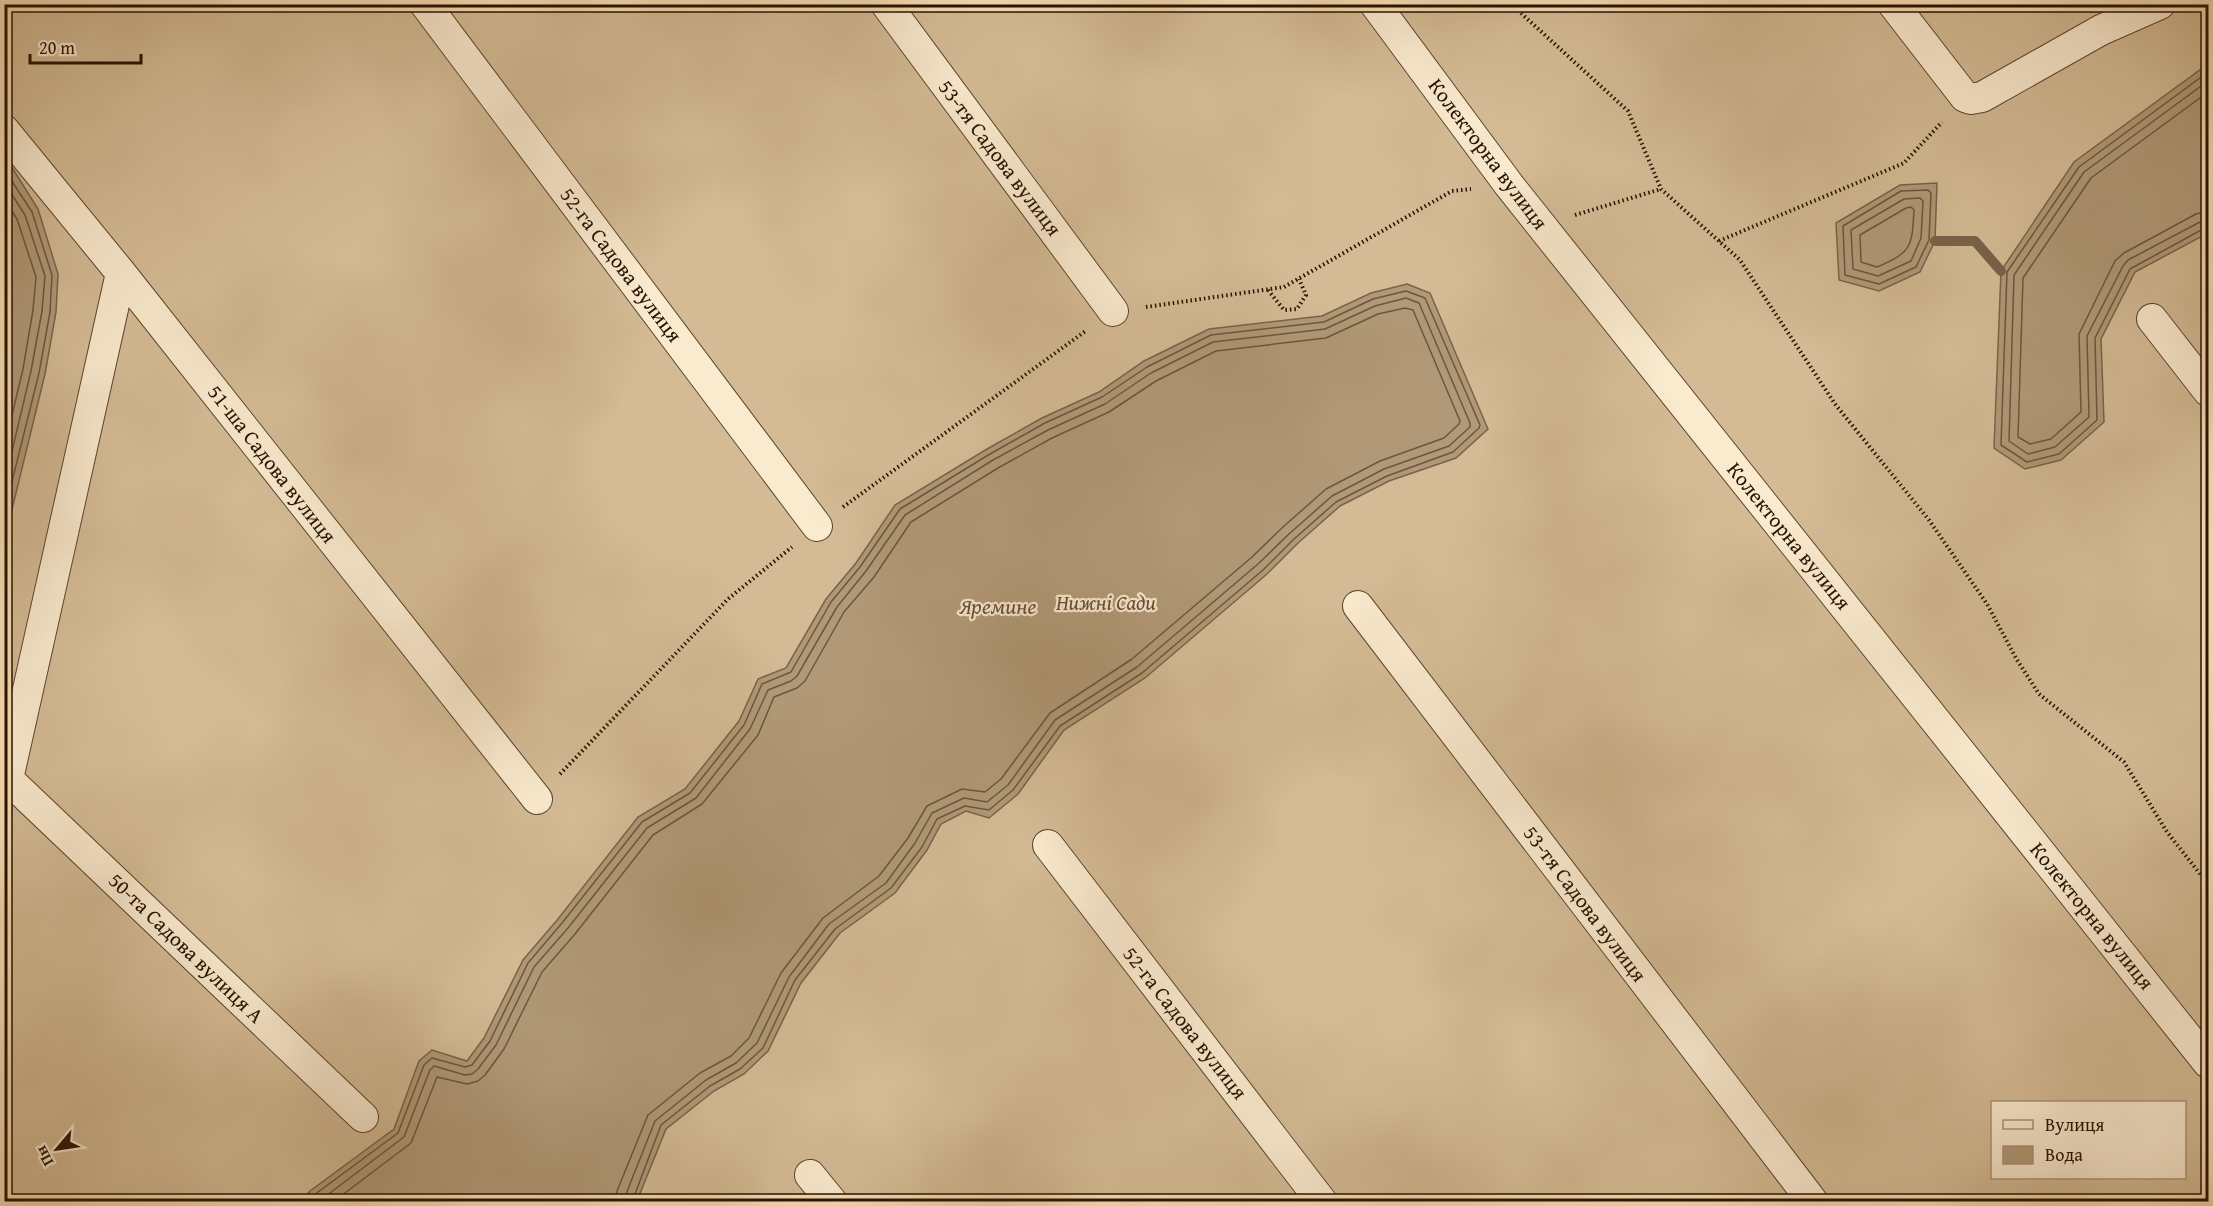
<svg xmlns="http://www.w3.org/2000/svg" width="2213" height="1206" font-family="'Gentium Book Plus',serif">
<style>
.garden{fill:#d4bb95;stroke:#7d664c;stroke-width:1.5;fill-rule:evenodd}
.water{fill:#b19977;stroke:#796349;stroke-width:1.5}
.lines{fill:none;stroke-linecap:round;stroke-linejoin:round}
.shore{stroke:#6c563d;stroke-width:1.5}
.stream{stroke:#796349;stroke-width:10}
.street-casing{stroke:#5a452f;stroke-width:32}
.path{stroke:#261203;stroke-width:4;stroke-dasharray:1.5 3;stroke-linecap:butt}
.street{stroke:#faeace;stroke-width:30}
.labels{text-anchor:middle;stroke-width:4.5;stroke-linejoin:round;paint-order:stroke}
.street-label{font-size:21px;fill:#261203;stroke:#faeace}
.park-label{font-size:21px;font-style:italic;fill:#634d36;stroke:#faeace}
.water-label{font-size:22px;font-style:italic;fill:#654f37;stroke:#faeace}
</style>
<rect width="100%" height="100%" fill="#f8deb3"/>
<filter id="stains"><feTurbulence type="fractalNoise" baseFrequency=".00333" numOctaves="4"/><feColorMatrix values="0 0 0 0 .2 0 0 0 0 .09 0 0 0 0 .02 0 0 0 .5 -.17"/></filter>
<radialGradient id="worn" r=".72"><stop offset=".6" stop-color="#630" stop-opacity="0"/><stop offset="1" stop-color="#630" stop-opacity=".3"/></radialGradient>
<path class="garden" d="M5 5H2208V1201L5 1202ZM1992 1102H2184V1178H1992Z"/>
<path class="water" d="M2208 64V233L2135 272 2101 339 2104 422 2061 460 2025 469 1994 448 2001 271 2074 162Z
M5 160 13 169 38 209 58 274 56 312 45 374 5 538Z
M1937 183 1935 241 1920 272 1879 291 1839 280 1836 223 1900 185Z
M1407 284 1430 293 1488 429 1456 458 1389 481 1340 506 1298 543 1267 574 1145 678 1064 730 1018 794 989 818 966 811 941 824 927 850 895 893 840 933 801 983 768 1051 744 1074 714 1091 666 1129 637 1201H301L310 1191 394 1129 419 1061 432 1050 467 1061 484 1038 523 960 558 919 638 817 685 789 739 721 758 679 786 668 826 599 856 563 895 505 987 449 1042 418 1099 392 1144 361 1209 329 1322 316 1371 293Z"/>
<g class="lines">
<path class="shore" d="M2208 72 2079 167 2007 272 2001 445 2027 462 2059 454 2097 420 2095 338 2130 269 2203 229 2208 228
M2208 81 2084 172 2014 275 2009 441 2028 454 2055 447 2089 417 2087 336 2123 266 2128 260 2200 222 2208 220
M2208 92 2091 178 2023 278 2018 437 2030 444 2051 439 2081 412 2079 334 2115 261 2124 253 2196 214 2208 211
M4 169 32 212 52 275 50 312 39 373 4 514
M4 182 25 215 45 276 42 311 31 371 4 485
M1928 190 1931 193 1929 240 1916 267 1879 284 1845 275 1843 226 1901 191Z
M1920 198 1923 201 1921 238 1911 261 1878 276 1853 269 1851 230 1904 199Z
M4 199 17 219 36 277 33 310 23 369 4 449
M1911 207 1914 210C1912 247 1912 252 1877 267L1861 262 1860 235 1906 208Z
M309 1202 314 1195 398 1133 424 1065 432 1058 465 1067 472 1065 490 1041 528 963 562 923 642 822 690 793 744 725 762 684 791 672 831 602 860 567 900 509 990 454 1045 423 1102 397 1147 367 1211 335 1324 322 1373 299 1406 291 1425 298 1480 425 1479 428 1453 452 1387 476 1336 502 1294 539 1263 570 1142 673 1060 726 1013 790 989 810 965 806 937 819 922 847 891 888 835 929 795 980 763 1048 740 1069 710 1086 661 1125 632 1202
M318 1202 404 1137 424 1085 430 1070 434 1066 465 1075 472 1074 478 1069 496 1045 534 967 568 928 647 828 696 798 750 729 768 690 791 681 797 676 837 607 866 571 905 515 993 460 1048 430 1105 404 1151 373 1213 342 1325 329 1375 306 1406 298 1419 303 1470 423V427L1449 446 1384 469 1332 496 1289 534 1258 564 1137 667 1055 720 1008 785 987 802 964 798 932 813 915 843 886 883 829 924 789 977 757 1043 736 1063 706 1080 655 1121 626 1194 625 1202
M333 1202 411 1143 437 1077 467 1084 478 1081 485 1075 504 1049 542 972 575 934 653 835 702 804 758 735 774 697 797 688 805 681 844 612 874 577 911 522 998 468 1052 438 1109 412 1156 381 1216 351 1326 338 1378 314 1405 308 1413 310 1460 421 1459 424 1444 438 1380 461 1326 489 1283 527 1252 557 1132 659 1050 713 1001 779 985 792 962 789 927 806 908 838 879 876 823 918 781 973 749 1038 731 1056 700 1073 648 1115 617 1191 616 1202"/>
<path class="stream" d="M1935 241H1975L2001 271"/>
<defs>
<path id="street" d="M425 4 817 526
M886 4 1113 311
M1375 4 1509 185 2208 1063
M1893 4 1965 97 1971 99 1982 97 2101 30 2160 4
M4 130 121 273 537 799
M2152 319 2208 391
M1358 606 1813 1202
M8 779 363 1117
M4 787 8 779 121 273
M1048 845 1322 1202
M810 1175 832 1202"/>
</defs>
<use href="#street" class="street-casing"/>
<path class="path" d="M1511 4 1628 111 1661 189 1740 260 1835 404 1929 520 1987 604 2017 660 2039 694 2124 762 2167 832 2208 884
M1575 215 1661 189
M1719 241 1904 163 1942 122
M1268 290 1284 310 1297 309 1306 295 1299 279
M1146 307 1284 287 1452 191 1471 189
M843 507 1087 330
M560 774 728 599 792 547"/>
<use href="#street" class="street"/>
</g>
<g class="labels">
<g class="street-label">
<text transform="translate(1488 154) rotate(53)" y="7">Колекторна вулиця</text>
<text transform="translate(1000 158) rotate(53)" y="7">53-тя Садова вулиця</text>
<text transform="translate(621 265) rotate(53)" y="7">52-га Садова вулиця</text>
<text transform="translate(272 464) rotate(52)" y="7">51-ша Садова вулиця</text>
<text transform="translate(1789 536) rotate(51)" y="7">Колекторна вулиця</text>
<text transform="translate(1585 904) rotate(53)" y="7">53-тя Садова вулиця</text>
<text transform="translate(2092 916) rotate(51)" y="7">Колекторна вулиця</text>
<text transform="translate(186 948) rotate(44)" y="7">50-та Садова вулиця А</text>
<text transform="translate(1185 1023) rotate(52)" y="7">52-га Садова вулиця</text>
</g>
<g class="park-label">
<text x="1106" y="610">Нижні Сади</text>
</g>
<g class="water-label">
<text x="998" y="614">Яремине</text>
</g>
</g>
<rect width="2213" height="1206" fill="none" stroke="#f8deb3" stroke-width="24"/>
<rect x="6" y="6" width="2201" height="1194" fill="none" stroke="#261203" stroke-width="3"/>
<rect x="12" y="12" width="2189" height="1182" fill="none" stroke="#261203" stroke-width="1.5"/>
<rect x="1991" y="1101" width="195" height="78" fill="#faeace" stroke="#a5947d" stroke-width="1.5"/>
<rect x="2003" y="1120" width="30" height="9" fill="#faeace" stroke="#a5947d" stroke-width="1.5"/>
<text x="2045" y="1131" font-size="18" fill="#261203">Вулиця</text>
<rect x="2003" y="1146" width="30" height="18" fill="#b19977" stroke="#a5947d" stroke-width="1.5"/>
<text x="2045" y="1161" font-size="18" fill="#261203">Вода</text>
<g transform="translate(57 1149) rotate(241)" stroke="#faeace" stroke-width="4.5" paint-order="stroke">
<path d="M0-4.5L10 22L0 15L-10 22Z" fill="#261203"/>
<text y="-9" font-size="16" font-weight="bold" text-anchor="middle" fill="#261203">Пн</text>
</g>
<path d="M30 54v9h111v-9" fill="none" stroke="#261203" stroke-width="3"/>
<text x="39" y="54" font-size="18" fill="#261203" stroke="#faeace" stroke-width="4.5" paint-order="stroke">20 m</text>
<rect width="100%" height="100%" filter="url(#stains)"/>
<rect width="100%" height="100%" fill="url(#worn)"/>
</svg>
